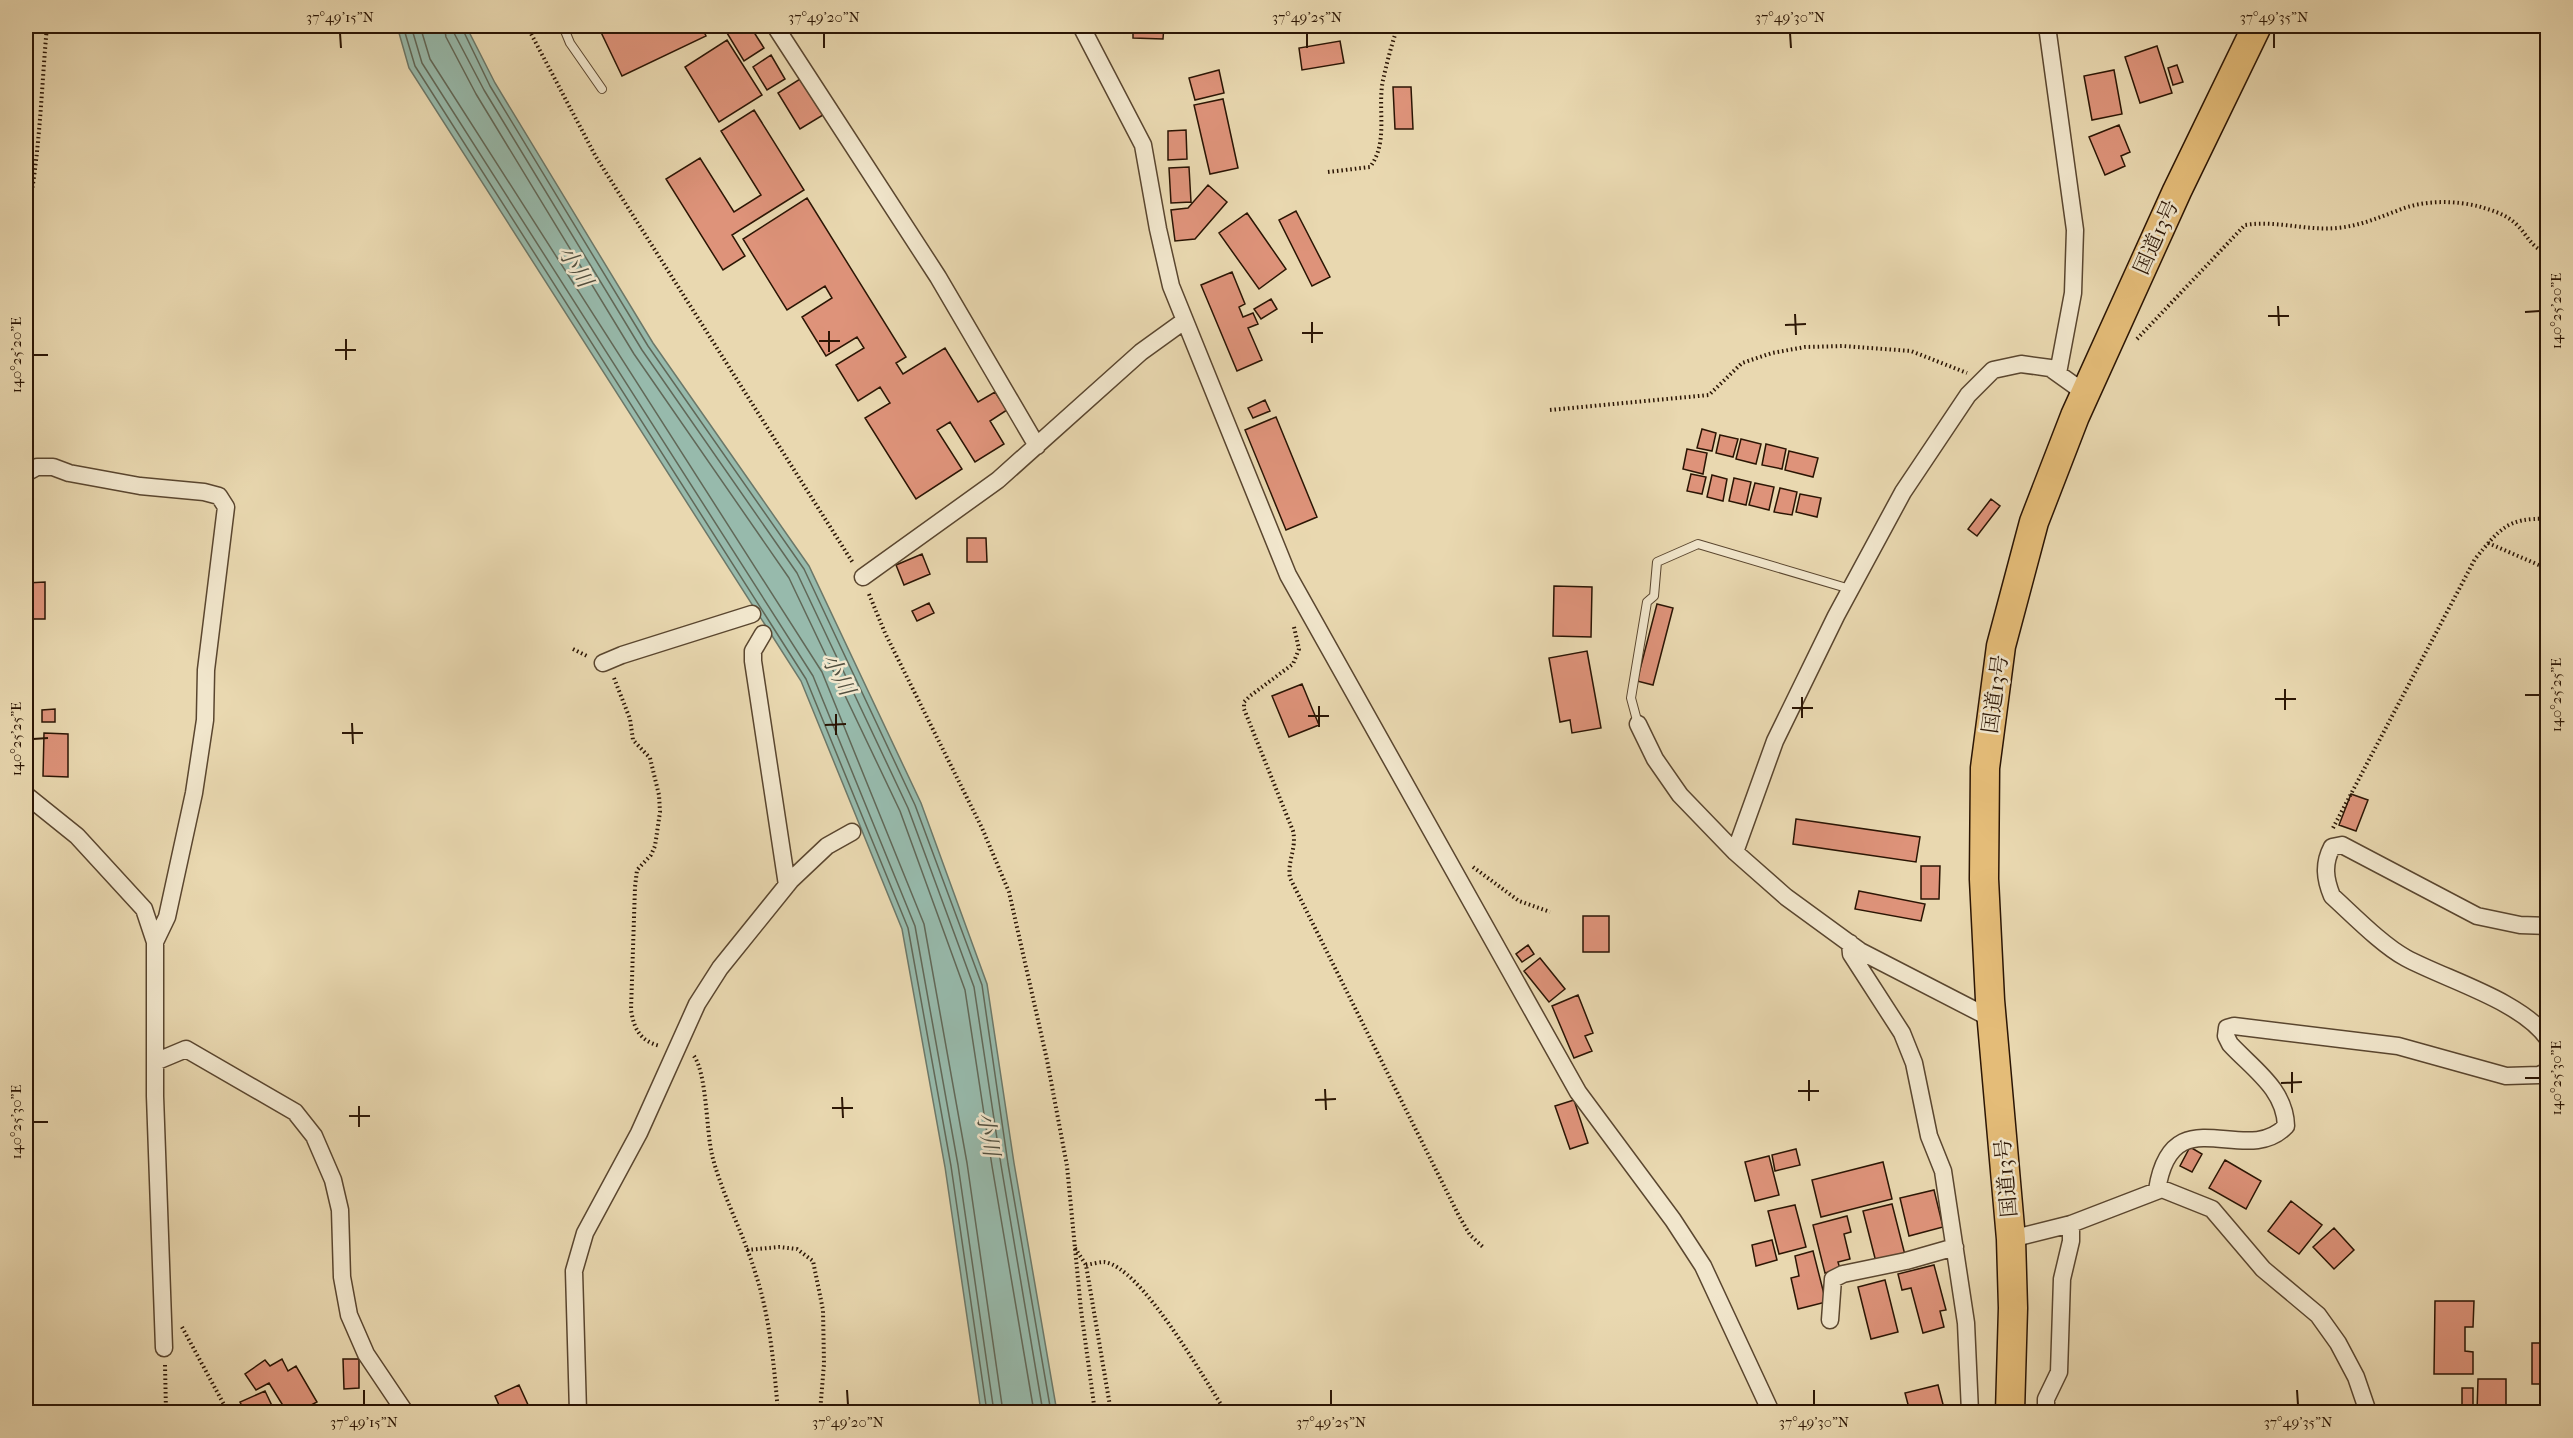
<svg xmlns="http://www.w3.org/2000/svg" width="2573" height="1438" font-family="'IM FELL French Canon','Noto Serif JP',serif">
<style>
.water{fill:#97baac;stroke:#6c7869;stroke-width:1.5}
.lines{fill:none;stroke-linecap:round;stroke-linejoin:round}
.shore{stroke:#616858;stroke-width:1.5}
.building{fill:#de937a;stroke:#2b1504;stroke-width:1.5}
.service-casing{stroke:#5a462f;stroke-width:10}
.minor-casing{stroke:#5a462f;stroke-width:19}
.trunk-casing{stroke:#2b1504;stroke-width:31}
.path{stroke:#2b1504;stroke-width:4;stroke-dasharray:1.5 3;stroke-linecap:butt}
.service{stroke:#f1e6cc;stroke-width:8}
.minor{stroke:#f1e6cc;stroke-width:16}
.trunk{stroke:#e4bc78;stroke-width:28}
.ticks{fill:none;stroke:#2b1504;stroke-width:2}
.labels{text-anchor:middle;stroke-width:5;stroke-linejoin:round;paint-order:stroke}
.street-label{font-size:21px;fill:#2b1504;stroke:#f1e6cc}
.water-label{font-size:22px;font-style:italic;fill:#514f3f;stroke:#f1e6cc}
.neatline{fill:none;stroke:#2b1504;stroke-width:2}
.ticks-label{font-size:15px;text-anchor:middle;fill:#2b1504}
</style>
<rect width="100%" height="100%" fill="#e9d8b0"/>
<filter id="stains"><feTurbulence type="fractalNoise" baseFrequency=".00333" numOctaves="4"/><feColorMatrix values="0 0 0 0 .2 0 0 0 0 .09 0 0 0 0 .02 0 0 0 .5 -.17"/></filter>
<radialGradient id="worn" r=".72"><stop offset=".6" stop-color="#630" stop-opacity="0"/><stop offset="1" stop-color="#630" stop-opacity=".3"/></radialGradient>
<path class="water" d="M397 26H466L495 83 653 343 809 566 921 803 987 984 1014 1163 1057 1412H981L945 1167 902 929 801 681 409 68Z"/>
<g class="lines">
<path class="shore" d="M403 26 415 66 806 679 908 928 951 1166 987 1412
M411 26 422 63 813 676 915 926 958 1165 994 1412
M420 26 430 59 822 672 924 924 967 1163 1003 1412
M444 26 446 37 476 94 634 354 789 578 900 811 965 990 992 1166 1034 1412
M453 26 454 33 484 90 642 350 797 573 908 808 974 987 1001 1165 1043 1412
M461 26 490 86 648 346 804 569 915 805 982 985 1008 1164 1051 1412"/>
</g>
<path class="building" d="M598 26H701L706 36 622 76Z
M739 26H750L764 48 744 61 727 33Z
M1133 26H1164L1163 39 1133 38Z
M727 40 762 95 719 122 685 67Z
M1340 41 1344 63 1302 70 1299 48Z
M2157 46 2172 93 2140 103 2125 57Z
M771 55 785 79 767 90 753 67Z
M2177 65 2183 82 2173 85 2168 68Z
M1219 70 1224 93 1195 100 1189 78Z
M2114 70 2122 114 2092 120 2084 76Z
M800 79 823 115 800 129 778 93Z
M1393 87H1411L1413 129H1395Z
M1223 99 1238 168 1210 174 1194 105Z
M754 110 804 190 732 235 745 256 723 270 666 179 700 158 734 212 761 195 721 131Z
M2119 125 2130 152 2121 156 2125 166 2105 175 2089 137Z
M1186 130 1187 159 1168 160V131Z
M1189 167 1191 202 1171 203 1169 168Z
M1208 185 1227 202 1195 239 1175 241 1171 210 1188 208Z
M807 198 906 357 896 363 903 374 945 348 978 402 995 392 1007 410 990 421 1004 444 975 462 950 422 937 430 962 469 916 499 865 418 890 403 880 387 858 401 836 365 864 348 857 337 826 356 802 317 832 298 825 286 787 310 743 239Z
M1296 211 1330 277 1312 286 1279 220Z
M1247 213 1286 269 1259 289 1219 233Z
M1232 272 1245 304 1239 307 1243 317 1253 313 1258 324 1248 328 1262 360 1237 371 1201 285Z
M1271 299 1277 309 1261 319 1254 309Z
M1265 400 1270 411 1253 418 1248 408Z
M1276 417 1317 517 1286 530 1245 430Z
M1702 429 1716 433 1712 451 1697 448Z
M1720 435 1738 439 1733 457 1716 453Z
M1741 439 1761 444 1756 464 1736 459Z
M1766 444 1786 449 1782 469 1762 465Z
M1687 449 1707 453 1703 474 1683 469Z
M1789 451 1818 458 1813 477 1785 470Z
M1691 474 1706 477 1702 494 1687 491Z
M1712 475 1727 479 1723 501 1707 497Z
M1734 478 1751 482 1746 505 1729 501Z
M1755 483 1774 487 1769 510 1749 505Z
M1780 488 1797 492 1792 515 1774 512Z
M1800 494 1821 498 1817 517 1796 512Z
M1991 499 2000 506 1977 536 1968 529Z
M967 538H986L987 562H967Z
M922 554 930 574 904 585 896 565Z
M45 582V619H26V583Z
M1554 586 1592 587 1591 637 1553 636Z
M929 603 934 613 917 621 912 611Z
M1657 604 1673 608 1653 685 1637 681Z
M1587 651 1601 728 1572 733 1570 720 1560 722 1549 658Z
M1302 684 1319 725 1289 737 1272 696Z
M55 709V722H42V710Z
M44 733 68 734V777L43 776Z
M2351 794 2368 800 2356 831 2339 825Z
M1796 819 1920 837 1916 862 1793 844Z
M1921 866H1940L1939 899H1921Z
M1859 891 1925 904 1921 921 1855 909Z
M1583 916H1609V952H1583Z
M1528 945 1534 954 1522 962 1516 954Z
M1540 958 1565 989 1549 1002 1524 971Z
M1578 995 1593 1033 1585 1036 1592 1051 1574 1058 1552 1006Z
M1574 1100 1588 1143 1570 1149 1555 1106Z
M2190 1147 2202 1154 2192 1172 2180 1166Z
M1796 1149 1800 1165 1775 1171 1772 1155Z
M1769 1156 1779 1195 1755 1201 1745 1162Z
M2225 1160 2261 1181 2246 1209 2209 1188Z
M1883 1162 1892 1199 1821 1217 1812 1180Z
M1934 1190 1943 1227 1909 1236 1900 1198Z
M2291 1201 2322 1225 2299 1254 2268 1231Z
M1892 1204 1905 1255 1876 1262 1863 1211Z
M1795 1205 1806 1247 1779 1254 1768 1211Z
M1847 1216 1851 1232 1844 1234 1850 1259 1838 1262 1840 1269 1825 1273 1813 1225Z
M2334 1228 2354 1250 2334 1269 2313 1247Z
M1772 1240 1777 1260 1756 1266 1752 1245Z
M1813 1251 1826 1302 1798 1309 1791 1278 1799 1276 1795 1256Z
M1934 1265 1946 1310 1940 1311 1944 1327 1923 1333 1911 1288 1902 1290 1898 1274Z
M1885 1280 1898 1332 1871 1339 1858 1287Z
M2435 1301H2474L2473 1327H2465V1351L2473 1352V1374H2434Z
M2532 1343H2548V1399H2543V1384H2532Z
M282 1359 288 1371 296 1366 317 1402 298 1412H287L269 1383 256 1390 245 1374 265 1360 270 1366Z
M343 1359H359V1388L344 1389Z
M2478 1379H2506V1412H2477Z
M519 1385 529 1407 518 1412H502L495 1396Z
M1938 1385 1945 1412H1910L1905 1393Z
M2462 1388H2473V1412H2462Z
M265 1391 275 1412H245L240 1402Z"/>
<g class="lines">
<defs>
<path id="service" d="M563 26 570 43 602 89
M1638 724 1631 698 1647 602 1654 596 1657 562 1698 544 1850 589"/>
<path id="minor" d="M775 26 938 277 1037 446
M1081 26 1143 145 1158 229 1171 286 1288 575 1578 1092 1673 1220 1703 1266 1771 1412
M2047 26 2075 230 2073 293 2058 373
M26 473 37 467H53L69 473 140 486 204 492 219 496 226 507 206 670 205 720 194 793 167 917 155 942
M863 577 998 480 1141 352 1184 321
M763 634 753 651V661L787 885
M603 663 622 655 752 614
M1638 724 1655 759 1680 795 1735 852 1786 897 1860 951 1992 1019
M26 795 77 836 144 909 155 942V1096L164 1348
M1735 852 1775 741 1836 616 1903 492 1968 395 1993 370 2021 364 2050 368 2085 393
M2548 926 2520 925 2477 916 2342 845 2332 847C2323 864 2325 879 2332 896 2353 915 2382 945 2406 958 2447 980 2522 1001 2548 1039
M1850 943 1851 954 1902 1033 1914 1063 1929 1136 1943 1171 1966 1323 1970 1412
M155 1062 186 1049 295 1112 314 1136 333 1180 340 1210 342 1277 349 1315 366 1354 405 1412
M2157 1190C2172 1094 2245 1169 2286 1126 2285 1089 2253 1069 2230 1044L2226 1036 2227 1028 2234 1026 2398 1046 2506 1076 2539 1075 2548 1071
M2011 1239 2071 1224 2162 1189 2212 1209 2263 1269 2318 1315 2338 1343 2356 1377 2368 1412
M1830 1320 1833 1279 1843 1274 1906 1261 1955 1247
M578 1412 574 1271 585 1233 639 1133 697 1004 720 968 791 880 827 846 852 832
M2046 1412V1399L2059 1372 2062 1279 2071 1241V1224"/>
<path id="trunk" d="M2010 1412 2013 1308 2011 1239 1990 1000 1984 879 1985 768 2001 646 2034 522 2075 416 2177 191 2257 26"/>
</defs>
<use href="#service" class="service-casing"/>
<use href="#minor" class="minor-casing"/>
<use href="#trunk" class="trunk-casing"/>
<path class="path" d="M527 26 596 157 853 563
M1328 172 1370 167C1389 142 1377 109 1383 80 1387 62 1392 43 1398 26
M26 223C40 158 41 92 47 26
M2137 339 2245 225C2277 220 2306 231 2337 228 2359 226 2378 218 2399 210 2423 200 2456 200 2481 207 2494 211 2508 215 2518 226 2528 236 2532 249 2548 253
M1550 410 1709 395 1742 363 1772 353 1805 347 1843 346 1911 351 1967 373
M2488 543 2548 569
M869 594 885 633 982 828 1009 892 1047 1060 1067 1166 1081 1310 1095 1412
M1294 627 1299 649 1293 664 1250 696 1244 702V709L1293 831C1297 848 1287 861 1290 878L1459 1216 1470 1235 1483 1247
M573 649 589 657
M614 678 630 719 633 740 650 758 659 795 660 812 655 846 651 855 637 870 635 887 631 1010C634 1029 640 1041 660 1046
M2333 828 2475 559C2499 530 2507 517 2548 519
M1473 867 1519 901 1550 912
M694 1056C707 1075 706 1129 712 1155 722 1195 743 1232 755 1272 770 1316 774 1366 778 1412
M1075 1248 1086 1265 1111 1412
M747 1250 779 1247 797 1249 813 1261 823 1310 824 1364 820 1412
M1086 1265C1092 1264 1099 1262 1104 1262 1141 1266 1205 1381 1226 1412
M182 1327 228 1412
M165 1365 166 1412
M26 1408 34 1412"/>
<use href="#service" class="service"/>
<use href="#minor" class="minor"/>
<use href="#trunk" class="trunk"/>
</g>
<path class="ticks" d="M340 33 341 48M824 33V48M1307 33V48M1790 33 1791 48M2274 33V48M2278 306 2279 326M2525 312 2540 311M1795 314 1796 335M2268 316H2289M1312 322V343M1785 325 1806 324M829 331V352M1302 333H1323M346 339V360M819 341H840M335 350H356M33 355H48M2285 689V710M2525 695H2540M1802 697V718M2275 699H2296M1319 706V727M1792 708H1813M836 714V735M1308 716H1329M352 723 353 744M825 725 846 724M342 733H363M33 739 48 738M2292 1072V1093M2525 1078H2540M1809 1080V1101M2281 1083 2302 1082M1325 1089 1326 1110M1798 1091H1819M842 1097 843 1118M1315 1100 1336 1099M359 1106V1127M832 1108H853M349 1116H370M33 1122H48M364 1390V1405M847 1390 848 1405M1331 1390V1405M1814 1390V1405M2297 1390 2298 1405"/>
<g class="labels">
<g class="street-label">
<text transform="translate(2156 237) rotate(-66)" y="7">国道13号</text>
<text transform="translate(1995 694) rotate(-82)" y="7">国道13号</text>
<text transform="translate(2006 1178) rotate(-95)" y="7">国道13号</text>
</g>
<g class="water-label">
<text transform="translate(576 266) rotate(58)" y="8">小川</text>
<text transform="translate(839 674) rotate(62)" y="8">小川</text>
<text transform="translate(989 1134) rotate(80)" y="8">小川</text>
</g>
</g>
<rect width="2573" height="1438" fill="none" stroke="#e9d8b0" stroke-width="66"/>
<rect x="33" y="33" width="2507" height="1372" class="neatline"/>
<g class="ticks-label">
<text x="340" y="22">37°49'15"N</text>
<text x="824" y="22">37°49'20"N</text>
<text x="1307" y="22">37°49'25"N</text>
<text x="1790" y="22">37°49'30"N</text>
<text x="2274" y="22">37°49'35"N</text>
<text transform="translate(2556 311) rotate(-90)" y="5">140°25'20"E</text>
<text transform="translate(16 355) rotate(-90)" y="5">140°25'20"E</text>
<text transform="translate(2556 695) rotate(-90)" y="5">140°25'25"E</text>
<text transform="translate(16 739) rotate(-90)" y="5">140°25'25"E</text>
<text transform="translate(2556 1078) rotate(-90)" y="5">140°25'30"E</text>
<text transform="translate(16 1122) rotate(-90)" y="5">140°25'30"E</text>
<text x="364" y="1427">37°49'15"N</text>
<text x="848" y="1427">37°49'20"N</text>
<text x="1331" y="1427">37°49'25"N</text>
<text x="1814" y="1427">37°49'30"N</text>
<text x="2298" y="1427">37°49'35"N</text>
</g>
<rect width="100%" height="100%" filter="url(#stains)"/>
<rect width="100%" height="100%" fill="url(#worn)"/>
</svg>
